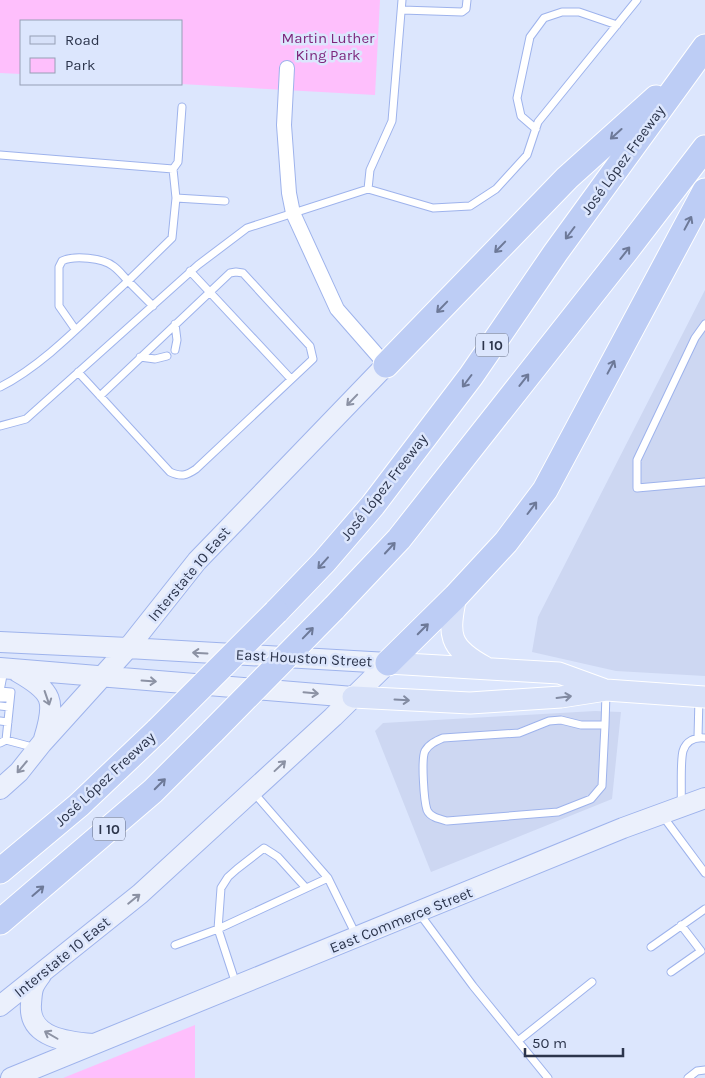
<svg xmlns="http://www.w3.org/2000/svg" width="705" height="1078" font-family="Karla,sans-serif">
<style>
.built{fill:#cdd7f2}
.green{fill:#febffc}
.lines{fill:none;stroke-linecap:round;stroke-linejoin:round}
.lane-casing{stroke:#9eb3ec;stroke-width:9}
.street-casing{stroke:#9eb3ec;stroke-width:16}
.secondary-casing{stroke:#9eb3ec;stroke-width:22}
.primary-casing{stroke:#fff;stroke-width:23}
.highway-casing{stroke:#fff;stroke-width:27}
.lane{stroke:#fff;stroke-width:7}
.street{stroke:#fff;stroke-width:14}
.secondary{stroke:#ebf0fc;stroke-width:20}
.primary{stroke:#d7e1f9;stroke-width:21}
.highway{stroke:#bdcdf5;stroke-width:25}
.highway-bridge-casing{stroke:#fff;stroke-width:27;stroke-linecap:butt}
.highway-bridge{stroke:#bdcdf5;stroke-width:25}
.oneway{stroke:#6d7998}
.oneway2{stroke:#8c92a4}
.oneway3{stroke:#828ba2}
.labels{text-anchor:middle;stroke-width:5;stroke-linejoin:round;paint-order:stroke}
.shield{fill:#dce6fd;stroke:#616a81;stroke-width:1}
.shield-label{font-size:14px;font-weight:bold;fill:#2c354c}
.park-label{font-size:15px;fill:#7d277c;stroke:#dce6fd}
.street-label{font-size:15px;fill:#2c354c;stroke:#dce6fd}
</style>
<rect width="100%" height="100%" fill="#dce6fd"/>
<path class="built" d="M705 290V676L616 671 532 652 538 617Z
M595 711 621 712 612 799 431 872 375 731 383 723Z"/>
<path class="green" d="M0 0H380L375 95 181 84V21H21V74L0 73Z
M195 1025V1078H63Z"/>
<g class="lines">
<defs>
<path id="lane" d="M402 10 462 12 466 9 467 0
M536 129 521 116 517 98 530 37 544 18 562 12H579L617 25
M0 155 173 169 176 198 172 238 128 281 153 306
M173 169 178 162 182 107
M368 189 370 170 392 121 402 0
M176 198 225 201
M190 271 291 379
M705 324 695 338 637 460V488L705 482
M175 350 177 340 175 324
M140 357 155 359 167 356
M78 372 170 472C181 477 186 476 196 469L313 359 310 346 243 273 236 272 230 273 100 396
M0 387C46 364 89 316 128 281 123 276 119 270 113 266 103 258 74 255 62 261L59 267V306L75 329
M0 426 26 419 198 265 247 228 368 189 433 208 470 206 496 189 527 155 538 122 637 0
M0 691 11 692 6 740
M0 691 4 670
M0 698H10
M0 706 9 707
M0 721 8 722
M605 725 602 786 591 799 558 812 447 821C439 819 430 817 427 810 424 801 421 759 425 751 429 744 436 741 443 738L519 733 549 721 561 720 581 725H605L606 693
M698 737 699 698
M0 743 6 740 36 748
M254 793 328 878 356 935
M681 805C682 792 680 762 683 751 686 741 695 737 705 738
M662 815 705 873
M419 913 473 986 548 1078
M175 945 218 929 328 878
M651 947 705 909
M671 972 701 951 681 925
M236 984 218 929 221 888 228 877 237 869 264 848 278 857 306 888
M518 1041 592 982
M688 1078 697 1071 705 1070"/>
<path id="street" d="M287 68 284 125 289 193 293 213 337 309 386 365"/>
<path id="secondary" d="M0 642 128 648 388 663
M0 668 353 697
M18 672C53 692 56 700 44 739
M0 789 19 772 42 743 128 648 197 561 386 365
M41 975C32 987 32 989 31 1004 28 1038 68 1042 93 1044
M0 1006 140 894 333 717 388 663
M11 1078 623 828 705 798"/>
<path id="primary" d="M456 596C448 635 448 647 485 667
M388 663 559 673 603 689
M353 697 470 703 561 697 606 690 705 697"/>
<path id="highway" d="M386 365 567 178 656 98
M333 609 399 539 626 251 705 148
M276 612 324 562 373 505 471 376 556 252 705 47
M388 663 456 596 506 542 545 490 705 191
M0 871 79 805 158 730
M0 922 153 791 213 731"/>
</defs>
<use href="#lane" class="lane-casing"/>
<use href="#street" class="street-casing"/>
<use href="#secondary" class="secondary-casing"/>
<use href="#primary" class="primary-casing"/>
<use href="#highway" class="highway-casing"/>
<use href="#lane" class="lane"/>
<use href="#street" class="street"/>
<use href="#secondary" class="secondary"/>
<use href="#primary" class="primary"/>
<use href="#highway" class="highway"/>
<defs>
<path id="highway-bridge" d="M158 730 276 612
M213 731 333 609"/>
</defs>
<use href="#highway-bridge" class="highway-bridge-casing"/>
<use href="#highway-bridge" class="highway-bridge"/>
</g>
<defs><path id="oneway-shaft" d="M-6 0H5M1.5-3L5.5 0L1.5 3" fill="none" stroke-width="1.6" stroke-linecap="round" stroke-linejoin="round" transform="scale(1.25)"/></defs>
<g class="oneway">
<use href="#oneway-shaft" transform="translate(616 134) rotate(138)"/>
<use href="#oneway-shaft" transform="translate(688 223) rotate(-62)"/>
<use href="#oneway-shaft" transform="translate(570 233) rotate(127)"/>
<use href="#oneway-shaft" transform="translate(500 247) rotate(134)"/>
<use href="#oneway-shaft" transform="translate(625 253) rotate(-52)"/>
<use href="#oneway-shaft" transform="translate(442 307) rotate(134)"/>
<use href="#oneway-shaft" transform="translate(611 367) rotate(-62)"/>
<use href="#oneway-shaft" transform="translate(524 380) rotate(-52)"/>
<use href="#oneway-shaft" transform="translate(467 381) rotate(127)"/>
<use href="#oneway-shaft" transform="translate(532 508) rotate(-53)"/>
<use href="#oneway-shaft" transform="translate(390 548) rotate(-47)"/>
<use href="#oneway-shaft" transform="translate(323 563) rotate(132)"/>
<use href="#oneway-shaft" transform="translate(423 629) rotate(-45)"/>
<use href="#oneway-shaft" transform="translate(308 633) rotate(-46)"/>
<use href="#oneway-shaft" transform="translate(160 784) rotate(-45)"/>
<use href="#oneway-shaft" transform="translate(38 891) rotate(-41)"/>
</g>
<g class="oneway2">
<use href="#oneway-shaft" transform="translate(352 400) rotate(134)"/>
<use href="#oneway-shaft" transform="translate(200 653) rotate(-177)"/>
<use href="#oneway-shaft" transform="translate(149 681) rotate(4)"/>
<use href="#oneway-shaft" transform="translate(311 693) rotate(5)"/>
<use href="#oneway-shaft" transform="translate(47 698) rotate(71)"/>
<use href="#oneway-shaft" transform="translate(280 766) rotate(-43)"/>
<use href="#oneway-shaft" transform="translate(22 767) rotate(130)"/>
<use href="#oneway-shaft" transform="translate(134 899) rotate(-39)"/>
<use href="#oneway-shaft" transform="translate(51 1035) rotate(-150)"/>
</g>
<g class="oneway3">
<use href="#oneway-shaft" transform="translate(564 697) rotate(-7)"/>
<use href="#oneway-shaft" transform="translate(402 700) rotate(3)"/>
</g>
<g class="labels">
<g class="shield">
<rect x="476" y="333.5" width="32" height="23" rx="4"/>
<rect x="93" y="817.5" width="32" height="23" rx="4"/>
</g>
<g class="shield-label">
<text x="492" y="350">I 10</text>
<text x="109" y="834">I 10</text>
</g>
<g class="park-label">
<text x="328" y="43">Martin Luther<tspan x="328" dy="17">King Park</tspan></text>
</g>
<g class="street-label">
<text transform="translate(623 160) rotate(-54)" y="5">José López Freeway</text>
<text transform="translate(384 487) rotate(-52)" y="5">José López Freeway</text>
<text transform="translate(189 574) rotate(-50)" y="5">Interstate 10 East</text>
<text transform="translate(304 658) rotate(3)" y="5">East Houston Street</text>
<text transform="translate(105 779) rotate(-43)" y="5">José López Freeway</text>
<text transform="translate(401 920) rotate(-22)" y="5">East Commerce Street</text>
<text transform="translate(62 957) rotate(-39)" y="5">Interstate 10 East</text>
</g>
</g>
<rect x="20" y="20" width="162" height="65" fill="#dce6fd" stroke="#969fb6"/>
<rect x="30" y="36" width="25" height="8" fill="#d7e1f9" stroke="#969fb6"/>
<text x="65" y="45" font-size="15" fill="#2c354c">Road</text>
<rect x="30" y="58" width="25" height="15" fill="#febffc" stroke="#969fb6"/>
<text x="65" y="70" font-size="15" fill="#2c354c">Park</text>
<path d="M525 1048v8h98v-8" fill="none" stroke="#2c354c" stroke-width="2.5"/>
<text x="532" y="1048" font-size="15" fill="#2c354c" stroke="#dce6fd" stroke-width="4" paint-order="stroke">50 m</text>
</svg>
